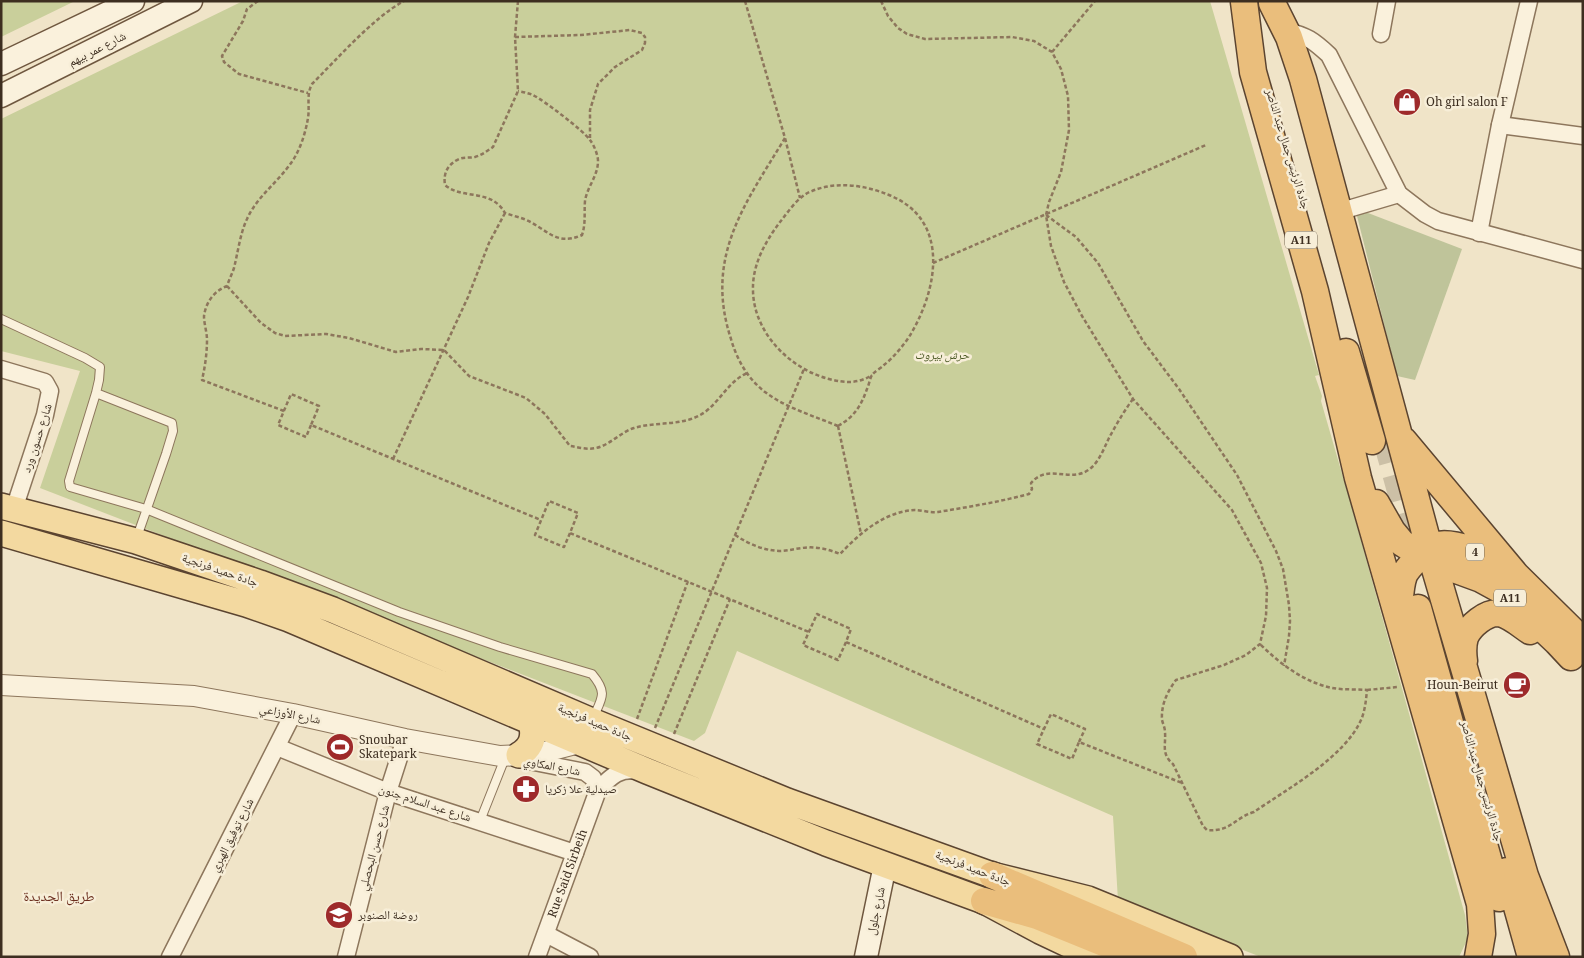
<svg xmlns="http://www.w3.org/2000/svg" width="1584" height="958" font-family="Georgia,'Noto Naskh Arabic',serif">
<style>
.green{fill:#c9cf9b}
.cemetery{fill:#bfc49a}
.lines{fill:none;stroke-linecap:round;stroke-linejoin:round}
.trunk-tunnel{stroke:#ccc0a6;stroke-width:26;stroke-dasharray:26 13;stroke-linecap:butt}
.service-casing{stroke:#8d765c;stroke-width:10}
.minor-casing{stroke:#8d765c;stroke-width:19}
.tertiary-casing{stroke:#8d765c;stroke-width:22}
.secondary-casing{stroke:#6f573f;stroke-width:25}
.primary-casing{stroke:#5b4430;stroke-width:28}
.trunk-casing{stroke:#5b4430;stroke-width:29}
.path{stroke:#8d765c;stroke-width:2.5;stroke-dasharray:4 2.5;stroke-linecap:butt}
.service{stroke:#faf1dc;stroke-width:8}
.minor{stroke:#faf1dc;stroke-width:16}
.tertiary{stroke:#faf1dc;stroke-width:20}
.secondary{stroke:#faf1dc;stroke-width:22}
.primary{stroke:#f3d9a0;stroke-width:25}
.trunk{stroke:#eabe7c;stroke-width:26}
.labels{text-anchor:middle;stroke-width:5;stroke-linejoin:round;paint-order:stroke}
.shield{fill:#f7eed8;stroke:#756857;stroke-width:1}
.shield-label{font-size:11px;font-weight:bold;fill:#3d2e20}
.street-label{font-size:12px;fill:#3d2e20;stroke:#f7eed8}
.poi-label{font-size:12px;fill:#3d2e20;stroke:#f7eed8;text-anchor:start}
.park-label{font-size:12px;font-style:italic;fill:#4d5a26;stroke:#f7eed8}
.neighbourhood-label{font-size:14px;fill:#6b2e1e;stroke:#f7eed8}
</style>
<rect width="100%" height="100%" fill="#f0e4c8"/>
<path class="green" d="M1 1H75L1 37Z
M243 1H1210L1319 375 1315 376 1322 396 1321 401 1347 491 1354 509 1353 512 1465 915 1468 938 1459 957H1261L1118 901 1113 816 737 651 705 733 694 741 40 488 80 371 1 351V119Z"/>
<path class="cemetery" d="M1355 208 1462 249 1415 380 1397 376Z"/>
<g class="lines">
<path class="trunk-tunnel" d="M1385 437 1410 527"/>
<defs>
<path id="service" d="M1 319 85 358 100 367 99 380 96 393 69 481 70 487 146 509 399 612 500 647 592 674C608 693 602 698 593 718
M96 393 172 423 173 431 166 454 137 537
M480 821 505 758"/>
<g id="minor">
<path d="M1286 31C1306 35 1314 41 1329 55L1399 194 1425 214 1438 221 1583 260"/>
<path d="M1381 34 1387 1"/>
<path d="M1500 125 1583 136"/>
<path d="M1338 212 1399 194"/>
<path d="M1479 233 1500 125 1529 1"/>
<path d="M1 369 45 382 50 391 45 415 14 509"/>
<path d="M277 747 388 792 575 853"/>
<path d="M519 759 585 772 593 778 598 790"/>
<path d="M546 934 590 957"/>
<path d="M170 957 293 714"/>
<path d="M346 957 388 792 405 739"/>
<path id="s1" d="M537 957 598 790C612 775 619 768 641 771"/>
</g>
<path id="tertiary" d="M1 685 194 696 293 714 405 739 500 756 524 755 548 751 579 743 584 736"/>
<path id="secondary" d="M1 64 133 1
M1 96 191 1
M866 957 885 865"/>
<path id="primary" d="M1 506 136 541 260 583 333 610 592 721 787 801 992 875 1088 899 1230 957
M1 533 246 604 289 619 647 771 826 843 984 901 1040 931 1095 957
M519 755C532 747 535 737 531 722"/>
<path id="trunk" d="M1244 2 1253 72 1315 291 1358 478 1480 904 1482 934 1478 957
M1272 3 1289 37 1303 79 1433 562 1525 876 1556 957
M1346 352 1372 441
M1404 441 1516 575 1583 641
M1376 503 1392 531 1402 543 1429 560 1481 579 1503 591 1557 642 1571 657
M1418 608 1499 898
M1399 610C1400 598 1400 586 1404 575 1407 569 1411 565 1416 560 1421 555 1427 548 1434 546 1452 539 1489 556 1504 566
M1464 661C1463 654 1463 644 1465 637 1470 626 1486 612 1499 613 1510 615 1521 625 1530 631
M1507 871 1531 957
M992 875 1184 957
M984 901 1037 916 1138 957"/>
</defs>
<use href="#service" class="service-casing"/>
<use href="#minor" class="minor-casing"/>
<use href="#tertiary" class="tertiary-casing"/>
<use href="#secondary" class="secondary-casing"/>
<use href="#primary" class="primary-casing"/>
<use href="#trunk" class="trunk-casing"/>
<path class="path" d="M258 1 247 9 243 21 222 56 224 62 239 74 308 93
M518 1 515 37 518 91 493 147C487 151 482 155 475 157 470 158 464 157 459 159 448 164 443 173 445 185 462 200 491 188 505 213 511 215 518 217 524 219 546 228 556 247 582 235 586 223 584 213 585 201 587 187 598 176 598 161 598 155 594 145 590 140 583 130 543 100 533 95 528 93 523 92 518 91
M745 1 785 138 800 198
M881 1 888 16 898 28 907 34 925 39 1012 37 1034 41 1052 52 1061 69 1068 96 1069 130 1061 172 1049 202 1046 215 1051 246 1064 282 1082 316 1133 399 1232 510 1261 563 1267 588 1266 616 1260 644 1246 655 1224 665 1176 680C1167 692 1161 705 1162 720 1163 724 1165 728 1165 732 1166 745 1161 754 1173 764L1203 826 1207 830C1231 832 1234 818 1254 812 1287 789 1344 758 1361 720 1365 711 1366 700 1367 690 1356 689 1343 690 1332 688 1304 682 1280 664 1260 644
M515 37 581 35 630 30 642 33 645 37V43L642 50 615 67 598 84 590 110V140
M1052 52 1095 1
M785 138C745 204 704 257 731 339 737 360 748 379 765 392 786 408 814 416 838 426
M1046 215 1076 237 1098 263 1143 341 1179 389 1237 475 1276 551 1283 569 1289 605 1290 621 1289 636 1284 666
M933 263 1206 145
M227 286 261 323 275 333 285 336 326 334 349 338 396 352 421 349 444 350 469 376 526 398 545 414 570 446C578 447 587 450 596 448 610 445 621 432 634 428 657 421 684 427 705 412 721 400 728 382 747 373
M284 411 202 380C205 367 207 353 207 340 207 332 204 324 204 316 206 302 214 291 227 286 229 280 232 274 234 268 238 252 240 234 247 219 258 194 283 179 296 155 302 144 306 130 308 118 310 106 306 95 312 84 337 59 374 17 404 1
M311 425 306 437 278 425 291 394 319 406 311 425 541 520
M838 426C854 417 861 406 867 389 869 385 870 378 872 375 875 371 881 368 884 365 894 357 902 347 909 337 938 290 951 220 889 195 865 185 836 181 812 191 798 196 789 211 780 222 765 242 752 265 753 291 754 333 790 369 829 379 845 383 858 384 872 375
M838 426 861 534
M393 459 468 297 489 243 505 213
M570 533 564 547 535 535 549 501 578 513 570 533 809 632
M735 535C749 544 762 550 779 551 787 551 794 549 802 548 815 546 828 549 840 554 859 534 885 511 915 510 922 510 930 513 938 512 968 507 999 502 1029 494L1032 489 1031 483C1049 462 1071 485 1091 468 1100 460 1104 448 1109 438 1116 425 1124 411 1133 399
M846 642 838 660 803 645 817 614 851 629 846 642 1044 729
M1367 690 1398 687
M637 719 688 581
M655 728 804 369
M674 734 730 599
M1079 742 1085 729 1051 714 1037 744 1072 759 1079 742 1182 783"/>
<use href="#service" class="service"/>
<use href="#minor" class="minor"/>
<use href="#tertiary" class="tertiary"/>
<use href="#secondary" class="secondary"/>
<use href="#primary" class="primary"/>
<use href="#trunk" class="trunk"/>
</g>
<defs>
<symbol id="shop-disc" viewBox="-11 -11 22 22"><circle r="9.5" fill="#9e2a2b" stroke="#f7eed8"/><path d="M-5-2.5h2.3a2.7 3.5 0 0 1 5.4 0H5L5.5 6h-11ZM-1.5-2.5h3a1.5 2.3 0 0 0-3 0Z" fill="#fff"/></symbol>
<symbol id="cafe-disc" viewBox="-11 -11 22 22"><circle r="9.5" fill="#9e2a2b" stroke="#f7eed8"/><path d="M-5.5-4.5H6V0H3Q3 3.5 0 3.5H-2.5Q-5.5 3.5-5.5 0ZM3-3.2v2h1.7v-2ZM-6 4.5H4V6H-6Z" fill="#fff"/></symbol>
<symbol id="stadium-disc" viewBox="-11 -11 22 22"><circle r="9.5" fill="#9e2a2b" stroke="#f7eed8"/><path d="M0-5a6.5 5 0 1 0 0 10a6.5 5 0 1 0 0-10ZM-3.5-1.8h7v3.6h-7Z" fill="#fff"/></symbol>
<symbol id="pharmacy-disc" viewBox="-11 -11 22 22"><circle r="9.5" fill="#9e2a2b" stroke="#f7eed8"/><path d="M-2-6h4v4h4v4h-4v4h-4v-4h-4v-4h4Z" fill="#fff"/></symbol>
<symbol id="school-disc" viewBox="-11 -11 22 22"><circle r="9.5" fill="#9e2a2b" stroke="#f7eed8"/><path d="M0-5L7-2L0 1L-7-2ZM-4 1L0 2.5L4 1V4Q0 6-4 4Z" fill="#fff"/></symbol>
</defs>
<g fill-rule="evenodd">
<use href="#shop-disc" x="1391" y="86" width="32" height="32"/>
<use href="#cafe-disc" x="1501" y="669" width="32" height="32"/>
<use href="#stadium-disc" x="324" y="731" width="32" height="32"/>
<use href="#pharmacy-disc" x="510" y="773" width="32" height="32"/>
<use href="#school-disc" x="323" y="899" width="32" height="32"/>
</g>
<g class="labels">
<g class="shield">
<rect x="1285" y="231.5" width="32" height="17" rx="4"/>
<rect x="1466" y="543.5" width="18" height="17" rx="4"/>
<rect x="1494" y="589.5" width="32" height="17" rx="4"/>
</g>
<g class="shield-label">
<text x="1301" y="244">A11</text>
<text x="1475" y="556">4</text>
<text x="1510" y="602">A11</text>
</g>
<g class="street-label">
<text transform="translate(97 49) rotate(-27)" y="4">شارع عمر بيهم</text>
<text transform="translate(1288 149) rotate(73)" y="4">جادة الرئيس جمال عبد الناصر</text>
<text transform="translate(37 438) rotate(-72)" y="4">شارع حسون ورد</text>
<text transform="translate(220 570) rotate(19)" y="4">جادة حميد فرنجية</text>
<text transform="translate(290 714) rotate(11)" y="4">شارع الأوزاعي</text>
<text transform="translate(595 722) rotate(23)" y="4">جادة حميد فرنجية</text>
<text transform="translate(552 766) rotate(11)" y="4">شارع المكاوي</text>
<text transform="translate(1482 781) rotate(74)" y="4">جادة الرئيس جمال عبد الناصر</text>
<text transform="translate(425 803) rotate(18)" y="4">شارع عبد السلام جنون</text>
<text transform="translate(232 835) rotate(-63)" y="4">شارع توفيق الهبري</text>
<text transform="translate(374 848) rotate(-75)" y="4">شارع حسن البحصلي</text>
<text transform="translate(973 868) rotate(21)" y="4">جادة حميد فرنجية</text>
<text dy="4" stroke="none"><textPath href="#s1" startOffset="89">Rue Said Sirbeih</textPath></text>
<text transform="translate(876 911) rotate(-78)" y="4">شارع جلول</text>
</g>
<g class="poi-label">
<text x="1426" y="106">Oh girl salon F</text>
<text x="1498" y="689" text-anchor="end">Houn-Beirut</text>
<text x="359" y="744">Snoubar<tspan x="359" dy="14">Skatepark</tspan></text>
<text x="545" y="793">صيدلية علا زكريا</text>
<text x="358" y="919">روضة الصنوبر</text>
</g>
<g class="park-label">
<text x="942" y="359">حرش بيروت</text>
</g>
<g class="neighbourhood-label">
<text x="59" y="901">طريق الجديدة</text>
</g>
</g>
<rect width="1584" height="958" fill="none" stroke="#3d2e20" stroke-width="5"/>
</svg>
